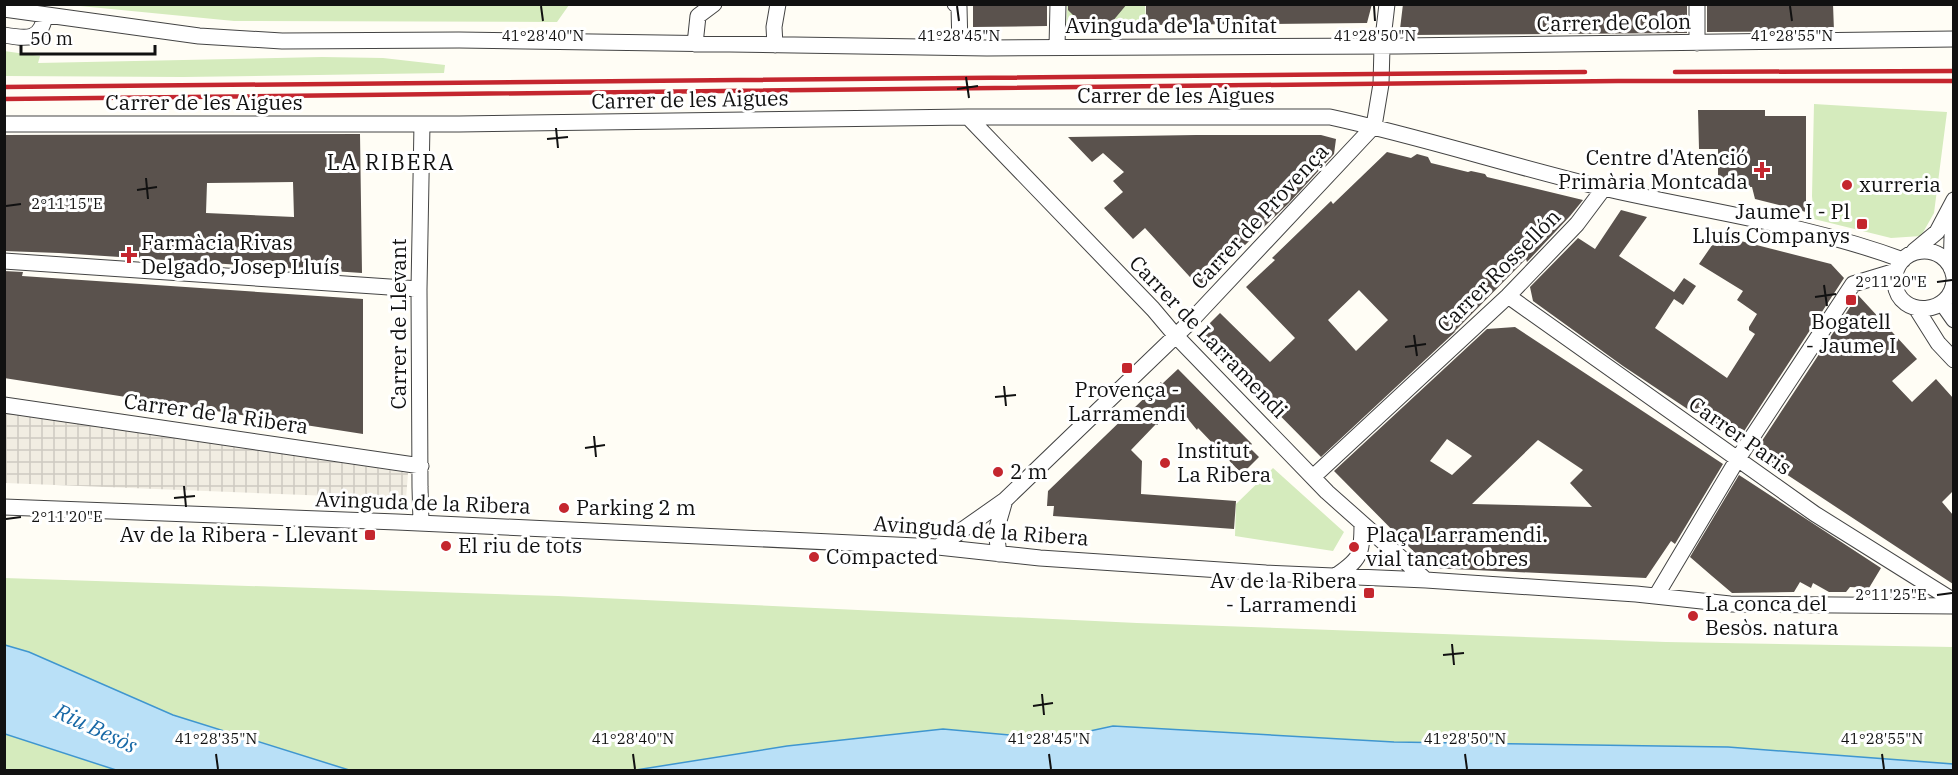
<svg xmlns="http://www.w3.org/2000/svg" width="1958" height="775" font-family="'IBM Plex Serif',serif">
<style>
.grass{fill:#d5ebbd}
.plaza{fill:url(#plaza-grid)}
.water{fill:#b9e0f7;stroke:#3f96cf;stroke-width:1.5}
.building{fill:#5a524d;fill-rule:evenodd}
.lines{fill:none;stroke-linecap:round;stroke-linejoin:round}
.street-casing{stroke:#444;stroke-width:17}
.street{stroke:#fff;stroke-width:15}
.rail{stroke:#c4262e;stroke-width:4.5}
.ticks{fill:none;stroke:#111;stroke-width:2}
.poi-dot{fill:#c4262e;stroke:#fff;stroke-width:2}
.labels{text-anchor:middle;stroke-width:6;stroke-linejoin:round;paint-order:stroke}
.street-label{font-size:21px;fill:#111;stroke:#fff}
.poi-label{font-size:21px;fill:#111;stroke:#fff;text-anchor:start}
.neighbourhood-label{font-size:22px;letter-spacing:1.5px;fill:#111;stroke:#fff}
.water-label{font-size:22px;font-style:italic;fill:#1768a6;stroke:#fff}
.ticks-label{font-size:15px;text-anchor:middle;fill:#111;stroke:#fff;stroke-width:6;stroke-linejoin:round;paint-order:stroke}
</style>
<defs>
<pattern id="plaza-grid" width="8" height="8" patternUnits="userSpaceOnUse" patternTransform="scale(1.5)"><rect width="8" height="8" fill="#f1ede2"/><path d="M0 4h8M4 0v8" fill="none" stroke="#cecac1"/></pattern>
</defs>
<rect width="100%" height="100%" fill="#fffdf5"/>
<path class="grass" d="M70 5H569L557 22 234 21Z
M1067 5H1145L1146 25 1066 34Z
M4 51 40 56 38 63 322 57 383 58 445 65 444 73 183 77 5 76Z
M1814 104 1947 112 1934 213 1921 236 1891 238 1814 219 1812 196Z
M1273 468 1344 532 1333 551 1235 536 1236 504Z
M4 578 558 596 1137 623 1666 642 1953 647V764L1728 747 1394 742 1113 726 1053 739 943 729 787 746 636 770H349L173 715 29 652 5 645Z
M5 734 116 770H5Z"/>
<path class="plaza" d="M4 411 408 473 406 499 5 483Z"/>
<path class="water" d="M5 645 29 652 173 715 349 770H116L5 734Z
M1113 726 1394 742 1728 747 1953 764V770H636L787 746 943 729 1053 739Z"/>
<path class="building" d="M973 4H1047V26L973 27Z
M1068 4H1127L1112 22 1095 29 1083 25 1068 10Z
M1146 4H1372L1367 23 1146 25Z
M1403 4H1687V33L1407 35 1400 29Z
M1833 4 1834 31 1707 32V6Z
M1698 110H1765V116H1806V212L1755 199 1752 187 1718 188V149H1699Z
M360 134 362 273 59 253 4 251V135ZM293 182 294 217 206 213 207 183Z
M1196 135H1321L1336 139 1334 154 1288 204 1200 288 1145 228 1133 239 1104 208 1123 192 1113 181 1124 172 1103 153 1092 162 1068 137Z
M1387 152 1411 158 1417 154 1428 157 1431 163 1468 172 1471 171 1485 174 1487 177 1583 200 1570 216 1527 262 1526 259 1454 332 1456 331 1321 457 1199 334 1220 313 1270 362 1295 338 1246 287 1275 260 1272 258 1331 201 1333 204ZM1359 290 1388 320 1356 351 1328 320Z
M1621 210 1647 217 1619 256 1674 292 1684 278 1696 286 1683 305 1674 299 1655 328 1727 378 1755 334 1749 330V327L1757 314 1737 300 1743 291 1699 264 1717 238 1727 240 1729 238 1831 264 1844 278 1737 442 1623 366 1533 301 1530 287 1578 238 1595 249Z
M4 271 23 272 22 276 363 299V434L4 378Z
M1858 295 1917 359 1892 381 1912 402 1936 379 1953 398V491L1942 502 1953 515V584L1754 453Z
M1515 327 1723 464 1675 544 1671 541 1646 578 1432 568V562L1423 561 1334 471 1487 329ZM1447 439 1472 456 1452 475 1430 461ZM1538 440 1583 470 1570 483 1592 507 1472 504Z
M1178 369 1252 444 1249 447 1259 457 1242 474 1198 428 1197 430 1178 407 1157 425 1156 424 1131 450 1142 461 1141 494 1236 501 1234 529 1053 516 1054 506H1047L1048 491 1161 382 1162 384Z
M1739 475 1881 568 1869 588 1850 587 1846 592H1829L1813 583 1811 588 1800 582 1794 592 1732 593 1712 576 1690 557Z"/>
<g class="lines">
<defs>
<path id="street" d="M955 4 959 7 960 47
M4 9 199 36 282 41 459 40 987 48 1398 46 1954 39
M4 35C27 39 41 41 45 15
M1697 43V4
M695 44 698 16 714 4
M775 45 774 27 778 4
M1057 47 1058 4
M968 117 1153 309 1175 335 1327 492 1426 580
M4 124H459L968 117H1330C1422 137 1511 166 1603 188 1703 211 1806 224 1903 260
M1374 126 1381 84 1382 47 1387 4
M1914 251 1937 232 1954 200
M4 261 419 289
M1951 268 1953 208
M1954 277C1947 238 1891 245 1895 284 1899 319 1953 316 1954 279
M1508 296 1815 514 1954 601
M1942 303 1954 320
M1916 308 1938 343 1954 360
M4 405 421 466
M1313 477 1508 296 1577 224 1604 188
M4 507 397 522 938 547 1040 558 1266 573 1426 580 1636 594 1730 604 1954 606
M421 523 420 487 419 289 422 124
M938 547 1005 500 1189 323 1374 126
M999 554 996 531 1005 500
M1334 577C1361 559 1362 555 1362 524
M1656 596 1737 460 1853 284 1896 271"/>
</defs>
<use href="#street" class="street-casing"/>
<use href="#street" class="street"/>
<path class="rail" d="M1675 72 1954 71
M4 87 1585 72
M4 99 1618 81H1954"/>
</g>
<path class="ticks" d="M541 6 543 21M957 6 959 21M1374 6 1375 21M1790 6 1792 21M966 77 969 98M957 89 978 86M556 128 558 148M547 139 568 137M146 178 148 199M137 190 157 187M6 206 21 204M1937 282 1952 280M1824 285 1827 306M1815 297 1836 294M1414 335 1417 356M1405 347 1426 344M1004 386 1006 406M995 397 1016 395M594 436 596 457M585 448 605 445M184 486 186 507M174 498 195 496M6 519 21 517M1937 595 1952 593M1452 644 1454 665M1443 655 1464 653M1042 694 1044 715M1033 706 1053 703M216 754 218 769M633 754 635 769M1049 754 1051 769M1465 754 1467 769M1882 754 1884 769"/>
<g class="poi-dot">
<path d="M1759 161h6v6h6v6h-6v6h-6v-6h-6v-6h6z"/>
<circle cx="1847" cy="185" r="6"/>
<rect x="1856" y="218" width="12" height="12" rx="3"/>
<path d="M126 246h6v6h6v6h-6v6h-6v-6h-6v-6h6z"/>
<rect x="1845" y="294" width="12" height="12" rx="3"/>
<rect x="1121" y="362" width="12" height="12" rx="3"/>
<circle cx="1165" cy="463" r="6"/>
<circle cx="998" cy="472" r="6"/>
<circle cx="564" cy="508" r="6"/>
<rect x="364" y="529" width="12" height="12" rx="3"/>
<circle cx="446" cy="546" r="6"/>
<circle cx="1354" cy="547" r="6"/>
<circle cx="814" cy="557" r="6"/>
<rect x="1363" y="587" width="12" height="12" rx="3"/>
<circle cx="1693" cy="616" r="6"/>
</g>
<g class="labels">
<g class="street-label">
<text transform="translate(1614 23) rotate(-1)" y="7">Carrer de Colon</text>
<text x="1171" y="33">Avinguda de la Unitat</text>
<text x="1176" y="103">Carrer de les Aigues</text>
<text transform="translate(690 100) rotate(-1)" y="7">Carrer de les Aigues</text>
<text x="204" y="110">Carrer de les Aigues</text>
<text transform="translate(1260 217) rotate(-47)" y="7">Carrer de Provença</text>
<text transform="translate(1499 271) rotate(-45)" y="7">Carrer Rossellón</text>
<text transform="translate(399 324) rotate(-90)" y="7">Carrer de Llevant</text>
<text transform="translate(1208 337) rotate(46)" y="7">Carrer de Larramendi</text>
<text transform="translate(216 414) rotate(8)" y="7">Carrer de la Ribera</text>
<text transform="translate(1740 436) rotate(35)" y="7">Carrer Paris</text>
<text transform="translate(423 503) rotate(2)" y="7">Avinguda de la Ribera</text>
<text transform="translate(981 531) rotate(4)" y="7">Avinguda de la Ribera</text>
</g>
<g class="poi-label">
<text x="1748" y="165" text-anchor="end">Centre d'Atenció<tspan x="1748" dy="24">Primària Montcada</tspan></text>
<text x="1859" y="192">xurreria</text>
<text x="1850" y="219" text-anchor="end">Jaume I - Pl<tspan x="1850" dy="24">Lluís Companys</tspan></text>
<text x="141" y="250">Farmàcia Rivas<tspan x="141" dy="24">Delgado, Josep Lluís</tspan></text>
<text x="1851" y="329" text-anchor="middle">Bogatell<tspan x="1851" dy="24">- Jaume I</tspan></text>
<text x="1127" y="397" text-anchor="middle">Provença -<tspan x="1127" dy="24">Larramendi</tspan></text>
<text x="1177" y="458">Institut<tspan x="1177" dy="24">La Ribera</tspan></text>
<text x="1010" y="479">2 m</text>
<text x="576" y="515">Parking 2 m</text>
<text x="358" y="542" text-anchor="end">Av de la Ribera - Llevant</text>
<text x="1366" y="542">Plaça Larramendi.<tspan x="1366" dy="24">vial tancat obres</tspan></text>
<text x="458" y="553">El riu de tots</text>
<text x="826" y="564">Compacted</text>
<text x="1357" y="588" text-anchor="end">Av de la Ribera<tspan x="1357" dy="24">- Larramendi</tspan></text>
<text x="1705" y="611">La conca del<tspan x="1705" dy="24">Besòs. natura</tspan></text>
</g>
<g class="neighbourhood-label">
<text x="391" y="170">LA RIBERA</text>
</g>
<g class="water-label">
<text transform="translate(96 728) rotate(25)" y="8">Riu Besòs</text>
</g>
</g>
<g class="ticks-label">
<text x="543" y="41">41°28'40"N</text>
<text x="959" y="41">41°28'45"N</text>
<text x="1375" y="41">41°28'50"N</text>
<text x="1792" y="41">41°28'55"N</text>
<text x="67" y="209">2°11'15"E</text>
<text x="1891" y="287">2°11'20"E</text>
<text x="67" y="522">2°11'20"E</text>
<text x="1891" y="600">2°11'25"E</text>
<text x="216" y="744">41°28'35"N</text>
<text x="633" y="744">41°28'40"N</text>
<text x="1049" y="744">41°28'45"N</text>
<text x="1465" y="744">41°28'50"N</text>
<text x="1882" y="744">41°28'55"N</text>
</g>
<rect width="1958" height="775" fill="none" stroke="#111111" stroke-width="12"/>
<path d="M21 45v9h134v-9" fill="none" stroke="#111111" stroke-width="3"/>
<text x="30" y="45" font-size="18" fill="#111111" stroke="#ffffff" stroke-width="4.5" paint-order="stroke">50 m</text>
</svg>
